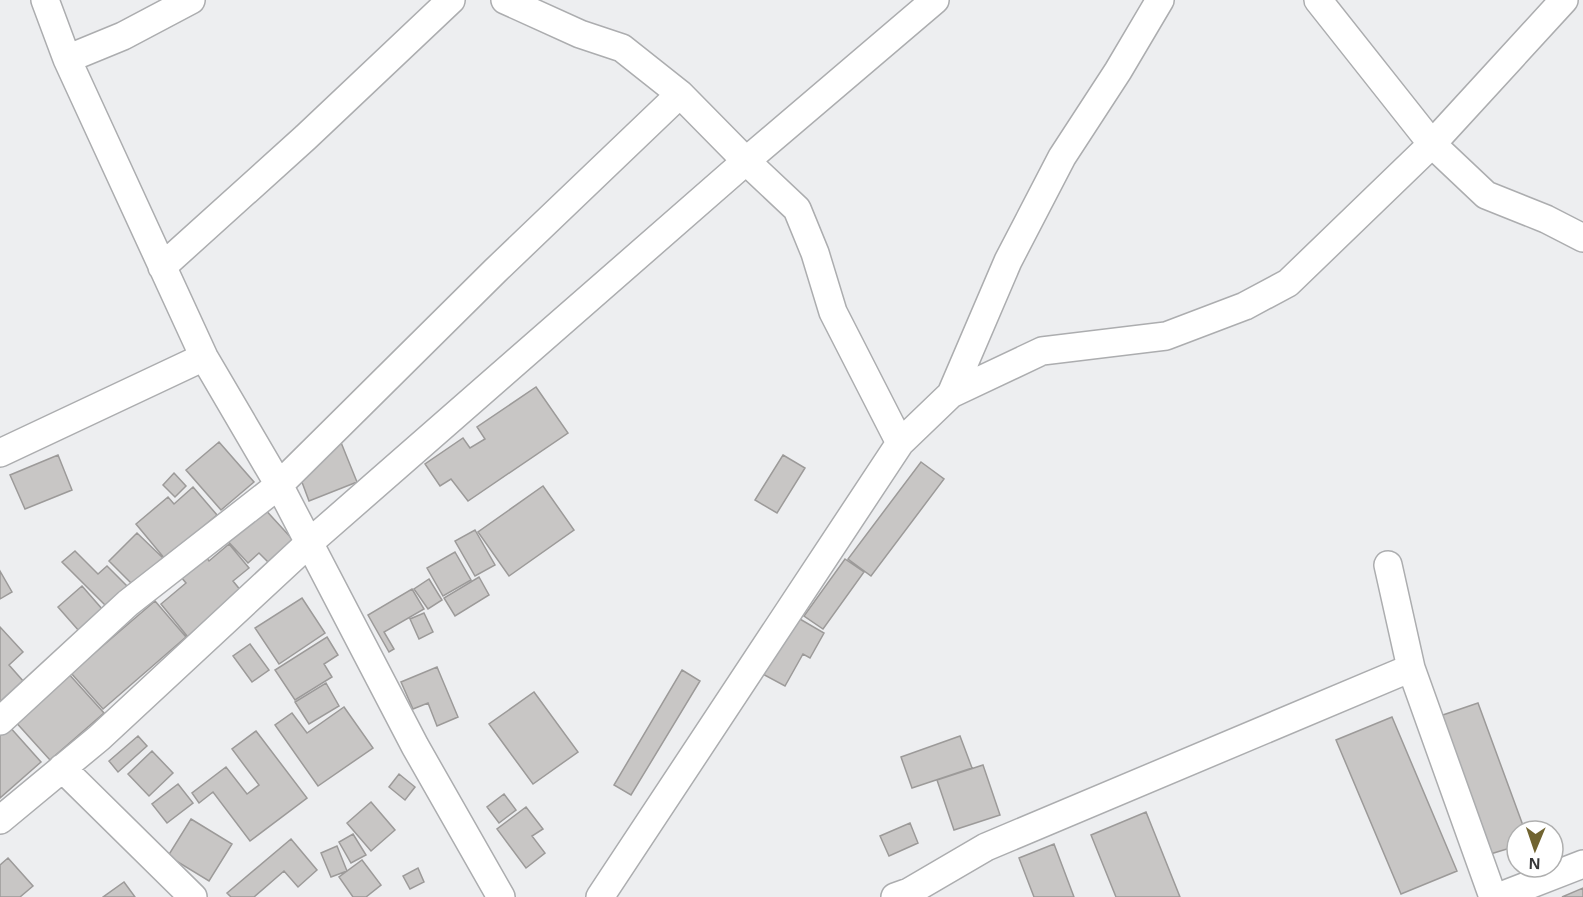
<svg xmlns="http://www.w3.org/2000/svg" width="1583" height="897" font-family="Arial,sans-serif">
<style>
.building{fill:#c8c6c5;stroke:#9c9a99;stroke-width:1.5}
.lines{fill:none;stroke-linecap:round;stroke-linejoin:round}
.minor-casing{stroke:#acadaf;stroke-width:30}
.minor{stroke:#fff;stroke-width:27}
</style>
<rect width="100%" height="100%" fill="#edeef0"/>
<path class="building" d="M536 387 568 433 468 501 451 479 440 486 425 464 463 438 470 448 485 439 477 427Z
M340 440 357 482 309 501 293 458Z
M219 442 254 482 221 510 186 470Z
M58 455 72 490 25 509 10 475Z
M783 455 805 468 777 513 755 500Z
M921 462 944 479 871 576 848 559Z
M174 473 186 486 175 497 163 485Z
M543 486 574 530 509 576 478 532Z
M193 487 217 515 165 559 136 524 168 497 174 504Z
M261 505 294 541 269 563 259 553 248 563 224 537Z
M475 530 495 565 475 576 455 541Z
M137 533 164 559 135 587 109 561Z
M229 544 249 568 233 581 246 597 192 642 161 604 186 583 176 571 201 550 209 561Z
M75 551 98 574 107 566 127 586 106 606 62 562Z
M455 552 471 580 443 596 427 568Z
M845 559 864 572 823 629 804 616Z
M0 571 12 592 0 599Z
M479 577 489 595 455 616 444 598Z
M429 579 442 600 428 609 414 589Z
M82 586 103 610 79 631 58 607Z
M412 589 424 609 384 632 394 649 389 652 368 615Z
M302 598 325 633 279 664 255 628Z
M155 601 186 637 103 709 71 673Z
M424 613 433 632 419 639 410 619Z
M793 615 824 633 810 658 803 654 785 686 761 673Z
M0 627 23 652 9 665 24 682 0 704Z
M327 637 338 655 324 664 332 677 295 700 275 670Z
M250 644 269 670 252 682 233 656Z
M437 667 458 717 437 726 428 703 413 709 401 682Z
M682 670 700 681 631 795 614 785Z
M67 672 104 713 50 760 13 719Z
M326 683 339 706 309 724 295 702Z
M534 692 578 752 533 784 489 724Z
M1478 703 1525 831H1517V846L1487 855 1434 718Z
M344 707 373 748 318 786 275 725 292 713 307 733Z
M1392 717 1457 871 1401 894 1336 740Z
M8 725 41 762 0 798V732Z
M256 731 307 798 250 841 213 792 199 803 192 793 226 767 247 794 259 785 232 749Z
M138 736 147 746 118 772 109 761Z
M960 736 972 768 912 788 901 757Z
M152 751 173 773 149 796 128 774Z
M983 765 1000 815 954 830 937 780Z
M399 774 415 787 405 800 389 787Z
M178 784 193 803 167 823 152 804Z
M504 794 516 810 499 823 487 807Z
M371 802 395 830 371 851 347 823Z
M526 807 543 829 532 836 545 853 526 868 497 829Z
M1146 812 1180 897H1116L1091 835Z
M191 819 232 844 209 881 168 856Z
M910 823 918 843 889 856 880 836Z
M353 834 366 855 351 863 339 842Z
M291 839 317 870 298 887 284 871 254 897H231L227 893Z
M1054 844 1074 897H1034L1019 858Z
M337 846 347 871 331 877 321 853Z
M8 858 33 886 20 897H0V865Z
M362 860 381 885 366 897H353L339 877Z
M418 868 424 882 410 889 403 876Z
M124 882 135 897H103Z
M1583 888V897H1562Z"/>
<g class="lines">
<defs>
<path id="minor" d="M45 0 67 59 204 357 279 485 415 746 501 897
M505 0 580 34 622 48 680 94 746 161 797 209 815 253 833 312 900 443
M1318 0 1432 144 1486 195 1546 219 1583 238
M67 59 123 36 191 0
M162 267 306 137 451 0
M951 394 1008 261 1062 157 1118 71 1160 0
M0 453 204 357
M1388 565 1411 668 1493 897
M0 721 128 603 279 485 496 270 680 94
M62 768 193 897
M0 820 99 738 309 543 746 161 935 0
M600 897 900 443 951 394 1042 351 1166 336 1245 306 1288 283 1432 144 1564 0
M895 897 909 892 986 847 1411 668
M1498 897 1583 864"/>
</defs>
<use href="#minor" class="minor-casing"/>
<use href="#minor" class="minor"/>
</g>
<g transform="translate(1535 849) rotate(182)"><circle r="28" fill="#ffffff" stroke="#afafaf" stroke-width="1.5"/>
<path d="M0-4.5L10 22L0 15L-10 22Z" fill="#716431"/>
<text y="-9" font-size="16" font-weight="bold" text-anchor="middle" fill="#373738">N</text>
</g>
</svg>
